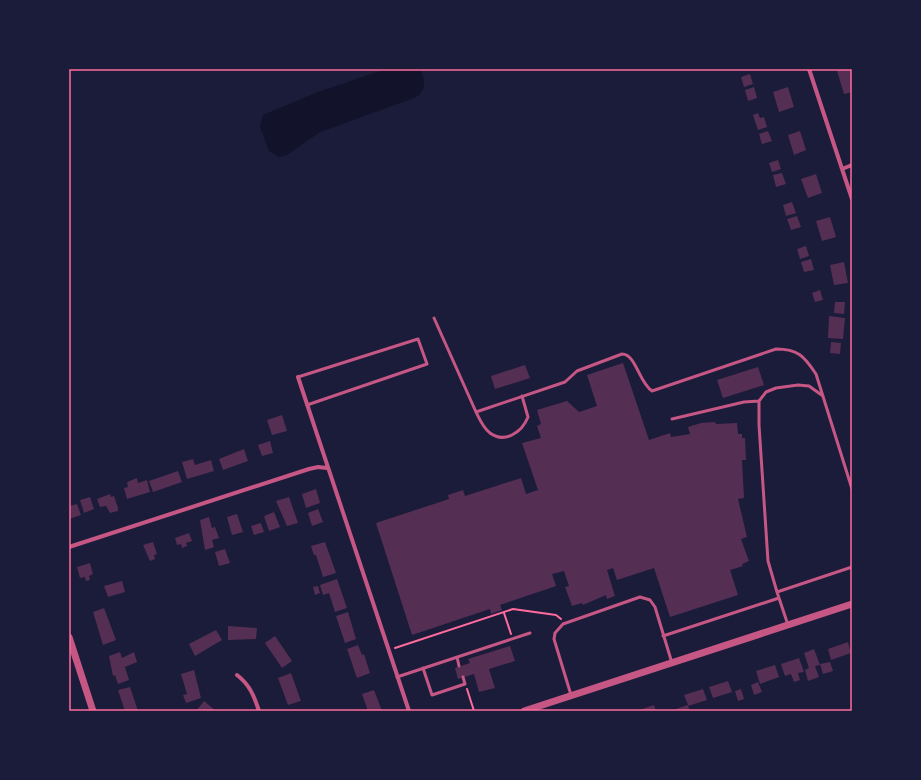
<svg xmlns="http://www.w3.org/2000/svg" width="921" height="780" font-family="Jost,sans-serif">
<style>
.water{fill:#12122b}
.building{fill:#542f53}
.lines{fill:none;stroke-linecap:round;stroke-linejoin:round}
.path{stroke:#ff6b9d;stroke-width:2}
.service{stroke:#c65784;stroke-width:3}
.minor{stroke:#c65784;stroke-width:4}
.tertiary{stroke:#c65784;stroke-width:7}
.neatline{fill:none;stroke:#ff6b9d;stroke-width:1.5}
</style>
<rect width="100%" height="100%" fill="#1b1b3a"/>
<path class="water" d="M386 69H420C426 80 427 92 414 98L320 132 287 155 279 157 269 151 260 127 263 115 318 92Z"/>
<path class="building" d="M842 69H850L852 75V92L844 94 837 71Z
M750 74 753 84 744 87 741 77Z
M754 87 757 98 748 101 745 90Z
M788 87 794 107 779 112 773 92Z
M758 113 760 118 764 117 767 127 758 130 753 115Z
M768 131 772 141 762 144 759 134Z
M800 131 806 150 794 155 788 135Z
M778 160 781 169 772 172 769 163Z
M782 173 786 184 776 187 773 175Z
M816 174 822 193 808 198 801 179Z
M792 202 796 213 786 216 783 205Z
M797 216 801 227 791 230 787 219Z
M830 217 836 237 822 241 816 221Z
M806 246 809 256 800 259 797 249Z
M811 259 814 270 804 272 801 262Z
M844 262 848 283 834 285 830 265Z
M820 290 823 300 815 302 812 293Z
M835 302H845L844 314 834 313Z
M829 316 845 318 843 339 828 338Z
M831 342 841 343 840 354 830 353Z
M623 363 649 440 670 433 671 437 690 434 688 427 701 423 715 422 716 424 737 423 738 434H742V438H745L746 460H742L744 498 738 499 747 537 741 539 749 561 742 564 743 566 730 570 738 595 670 617 654 568 617 580 613 568 607 570 615 596 607 599 606 595 583 605 582 603 572 606 565 587 569 586 564 571 552 574 556 586 500 605 502 610 491 614 490 609 412 635 376 523 449 499 448 495 463 490 465 496 521 478 526 494 538 490 522 443 541 438 537 426 541 424 537 410 567 401 579 412 597 406 587 375Z
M525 365 530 378 495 389 491 376Z
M758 367 764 385 723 398 717 380Z
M282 415 287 431 272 435 267 420Z
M270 441 273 453 262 456 258 445Z
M244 449 248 461 223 470 219 459Z
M193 459 195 465 211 460 214 471 187 479 182 462Z
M178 471 182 482 153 492 149 481Z
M137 478 138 483 147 480 150 492 127 499 124 488 128 487 127 482Z
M316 489 320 503 306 508 302 494Z
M110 494 111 497 114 496 118 508V511L110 513 106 506 100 507 97 499Z
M90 497 94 509 84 513 80 500Z
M289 497 298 523 287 526 276 501Z
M77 504 81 515 69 519V506Z
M318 509 323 522 312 526 308 513Z
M274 512 280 527 269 531 264 516Z
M237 514 243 532 232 535 227 517Z
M209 517 212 528 215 527 219 538 212 540 214 547 205 550 200 520Z
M261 523 264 532 254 535 251 526Z
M189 533 192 541 186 543 187 546 182 548 181 544 177 545 175 538Z
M153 542 157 554 154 555 155 559 150 561 143 545Z
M325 542 336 573 323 577 316 555H314L311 546Z
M225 549 230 563 219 566 215 552Z
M90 563 93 574 89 576 90 580 86 581 85 577 80 578 77 567Z
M337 579 347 608 335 612 329 593 323 595 320 585Z
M122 581 125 592 108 597 104 586Z
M318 586 320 593 315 595 313 587Z
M104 608 116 640 103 645 93 612Z
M348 612 356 639 345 643 336 616Z
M228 626 257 628 256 639 228 640Z
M216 630 222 640 195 656 189 644Z
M275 636 292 661 282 668 265 643Z
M848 642 851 653 831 660 828 649Z
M358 645 362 655 364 654 370 673 357 678 347 649Z
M510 646 515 661 489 669 495 688 479 692 474 674 458 679 455 668 470 663 468 659Z
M814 649 820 665 815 666 819 677 808 681 805 670 809 668 804 653Z
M120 652 122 658 134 652 137 662 125 667 129 680 118 684 115 675 113 676 109 656Z
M799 658 804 672 798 673 800 680 794 682 791 674 785 676 781 664Z
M830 662 833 671 823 674 820 664Z
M775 665 779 677 760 684 756 671Z
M194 670 201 698 186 703 183 695 187 694 181 674Z
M291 673 301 701 288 705 278 678Z
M728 681 732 692 713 698 709 687Z
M758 682 762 692 754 695 751 685Z
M130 687 138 711H125L118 690Z
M703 689 707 700 688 706 690 711H677L676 709 688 705 684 695Z
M741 689 744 699 738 701 735 691Z
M374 690 382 711H368L362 694Z
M204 701 216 711H196Z
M654 705 656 711H636Z"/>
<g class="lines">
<path class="path" d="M504 613 511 634
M395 648 513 609 556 615 561 619
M467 689 474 711"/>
<path class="service" d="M434 318 476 412 565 382 577 371 622 354C636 354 639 383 652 391L776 349C798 349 804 356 816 374L852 489
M298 377 418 339 427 364 307 405
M823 396 809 386 798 385 776 388 766 392 759 401V425L768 561 777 592 852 567
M476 412C480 420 483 428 490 433 505 444 522 432 528 417L522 396
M672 419 744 402 759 401
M777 592 788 625
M663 636 779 598
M457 657 459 666
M423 668 432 695 465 684 463 677
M397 677 530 633
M571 695 554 639 555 633 563 624 640 597 650 600 655 607 672 663"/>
<path class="minor" d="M809 69 852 199
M842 169 852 165
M298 377 409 711
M69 547 309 469 318 467 327 468
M237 675C250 685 254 696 259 711"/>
<path class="tertiary" d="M69 637 93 711
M524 711 852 604"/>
</g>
<rect width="921" height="780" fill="none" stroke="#1b1b3a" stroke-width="140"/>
<rect x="70" y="70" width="781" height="640" class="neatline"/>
</svg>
